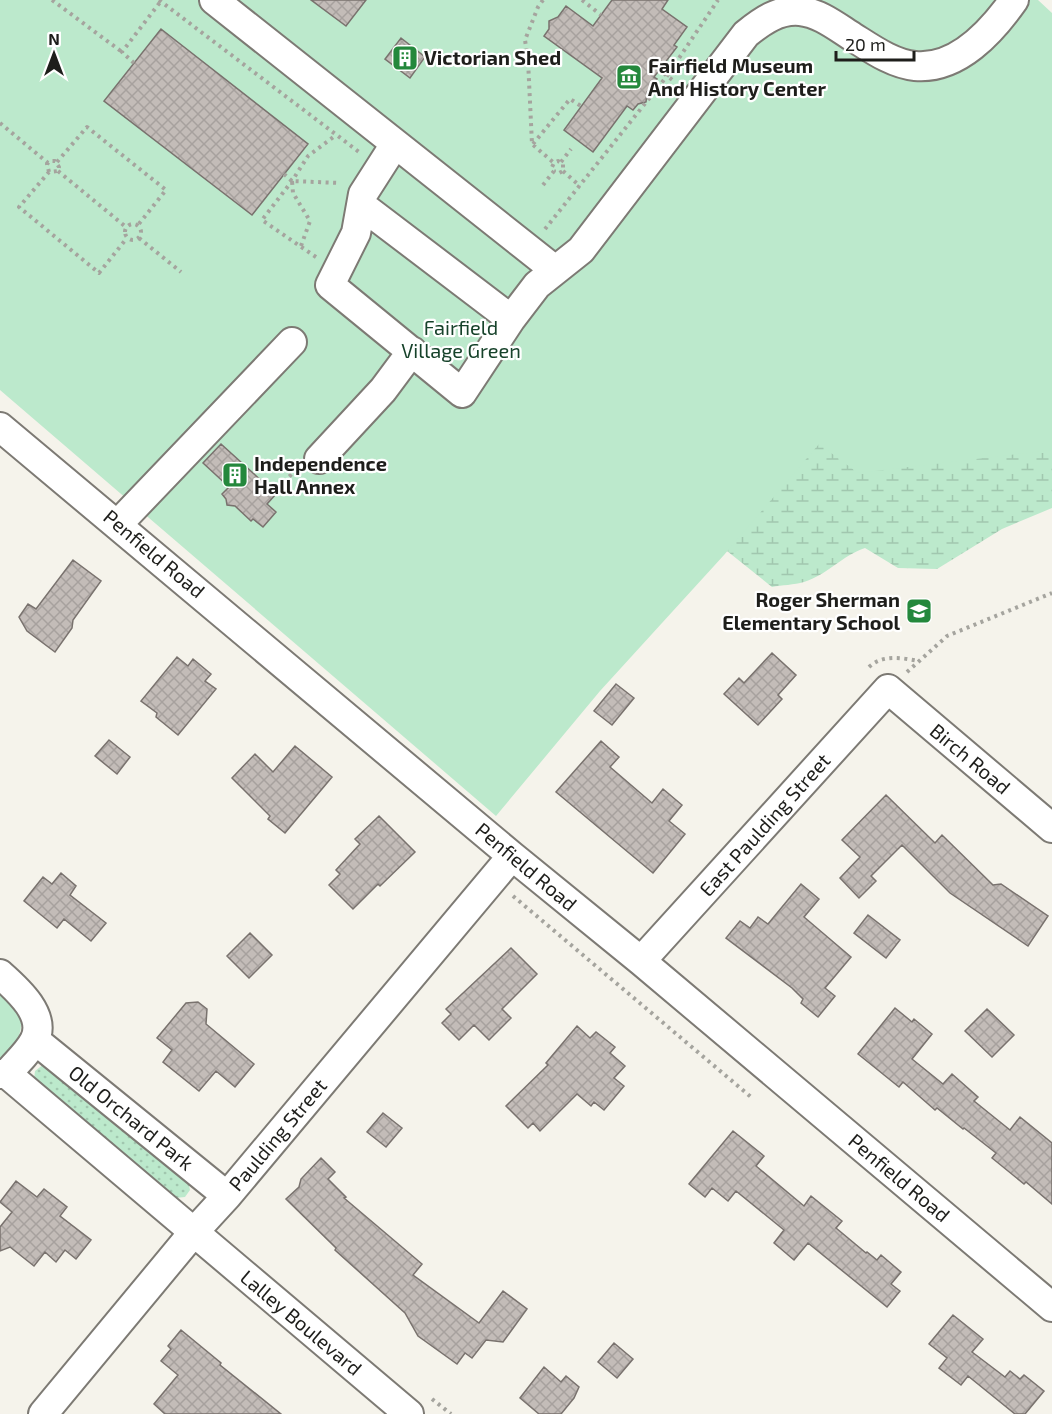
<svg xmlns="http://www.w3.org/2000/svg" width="1052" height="1414" font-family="'Exo 2',sans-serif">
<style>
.grass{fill:url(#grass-dots)}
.wetland{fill:url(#wetland-marsh)}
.green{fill:#bce9cc}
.building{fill:url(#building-cross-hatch);stroke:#79726e;stroke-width:1.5}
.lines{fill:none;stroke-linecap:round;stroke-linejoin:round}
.minor-casing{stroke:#7d7a74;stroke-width:32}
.path{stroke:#a5a49e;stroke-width:4;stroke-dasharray:3 4.5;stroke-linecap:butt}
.minor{stroke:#fff;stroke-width:28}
.labels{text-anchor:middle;stroke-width:4.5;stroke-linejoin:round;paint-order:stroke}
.poi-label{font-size:20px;font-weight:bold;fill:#1e1e1b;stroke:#fff;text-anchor:start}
.park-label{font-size:20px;fill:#16422a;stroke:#fff}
.street-label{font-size:20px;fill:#1e1e1b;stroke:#fff}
</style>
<defs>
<pattern id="grass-dots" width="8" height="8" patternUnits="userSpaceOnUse" patternTransform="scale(1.5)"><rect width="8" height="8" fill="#bce9cc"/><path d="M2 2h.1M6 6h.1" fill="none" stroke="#a1c7af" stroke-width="1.8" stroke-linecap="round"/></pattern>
<pattern id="wetland-marsh" width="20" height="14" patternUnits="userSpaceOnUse" patternTransform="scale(1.5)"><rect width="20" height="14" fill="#bce9cc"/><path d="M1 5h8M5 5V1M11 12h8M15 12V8" fill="none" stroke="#a1c7af"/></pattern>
<pattern id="building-cross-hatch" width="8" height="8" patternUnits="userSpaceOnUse" patternTransform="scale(1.5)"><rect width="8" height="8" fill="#c3bcb8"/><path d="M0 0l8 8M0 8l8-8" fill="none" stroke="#a7a19e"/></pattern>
</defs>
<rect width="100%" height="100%" fill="#f5f3eb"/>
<path class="grass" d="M44 1064 188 1181 190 1190 185 1197 175 1198 34 1079 35 1071Z"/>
<path class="wetland" d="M1052 26V508L1002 529 937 569 898 568 865 548C843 555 827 575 804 582 794 585 782 585 772 587L727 551Z"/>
<path class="green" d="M0 0H1038L1052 13V450L858 473 819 444 724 555 600 691 496 816 0 390Z
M0 992C5 998 13 1004 17 1010 28 1028 15 1048 0 1058Z"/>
<path class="building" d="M311 0H366L346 26Z
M612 0H668L662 9 687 27 674 45 677 47 654 77 657 79 647 92 646 102 638 104 633 110 627 106 593 152 564 130 602 78 544 36 549 29V21L558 17 566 6 593 26Z
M161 29 308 144 252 215 104 101Z
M401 38 425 57 410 78 385 59Z
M221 444 276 494 267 504 276 512 263 527 253 519 251 521 235 506 227 505 226 499 222 494 229 487 203 463Z
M73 560 101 581 73 620 72 628 55 652 27 631 19 617 28 604 36 609Z
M772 653 796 675 778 695 782 699 758 725 724 694 739 678 744 683Z
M177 657 188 666 193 659 211 674 205 681 216 689 178 735 156 717 157 713 141 701Z
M616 684 634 698 612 725 594 711Z
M109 740 130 757 117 774 95 756Z
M601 741 619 757 610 767 652 803 663 789 682 805 669 821 685 834 653 873 556 792Z
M295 746 332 777 285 833 268 819 270 816 232 778 255 754 273 772Z
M886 795 935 843 942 835 993 885 1001 884 1048 916 1028 946 950 893 902 845 871 876 876 881 859 898 840 878 860 857 842 840Z
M379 816 415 852 380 886 378 884 353 909 329 885 340 874 336 870 360 844 355 839Z
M61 873 76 886 70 895 106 923 91 941 64 919 57 928 24 901 43 877 52 884Z
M801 884 819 899 804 917 851 957 825 988 835 996 818 1017 801 1003 803 999 792 988 726 938 740 921 750 928 758 917 768 924Z
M868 915 900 940 886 958 854 933Z
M250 933 272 955 249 978 227 956Z
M511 948 537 974 502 1009 511 1018 489 1040 474 1025 459 1040 442 1023 451 1014 446 1009Z
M198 1002 207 1009 206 1024 254 1064 235 1087 216 1071 199 1091 163 1062 172 1050 157 1038 186 1003Z
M895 1008 912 1022 914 1019 932 1034 912 1059 943 1084 952 1074 978 1097 974 1101 1010 1130 1020 1117 1052 1143V1204L1026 1182 1024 1184 992 1158 996 1153 964 1128 963 1129 937 1108 935 1110 903 1082 899 1087 858 1054Z
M987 1009 1014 1035 992 1057 965 1031Z
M577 1026 590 1038 596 1032 615 1047 610 1053 625 1066 614 1078 624 1086 604 1110 594 1102 591 1106 577 1094 540 1131 533 1123 528 1128 506 1106 548 1065 546 1063Z
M383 1113 402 1128 386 1147 367 1132Z
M733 1131 764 1156 756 1166 804 1206 811 1196 842 1221 836 1228 866 1253 867 1252 877 1260 881 1255 901 1272 891 1284 900 1291 887 1307 808 1243 794 1260 774 1243 784 1230 736 1191 728 1201 712 1188 705 1197 689 1184Z
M321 1158 335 1172 328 1179 346 1197 344 1198 422 1264 413 1275 479 1323 503 1291 527 1309 503 1342 486 1340 472 1358 465 1353 457 1364 418 1336 405 1313 335 1250 336 1248 286 1199 299 1187 301 1179Z
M16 1181 37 1197 44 1189 67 1207 60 1216 91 1240 76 1259 65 1250 56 1262 45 1252 34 1266 10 1247 0 1251V1227L12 1212 0 1202Z
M953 1315 983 1339 972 1352 1005 1377 1010 1371 1020 1379 1024 1375 1044 1391 1025 1414H1015L968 1376 961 1385 939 1368 947 1358 929 1344Z
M181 1330 221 1363 220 1365 281 1414H165L154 1404 178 1375 161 1361 171 1349 168 1346Z
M614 1343 633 1359 617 1378 598 1362Z
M544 1367 561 1382 566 1376 579 1387 574 1398 561 1414H539L520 1398Z"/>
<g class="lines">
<defs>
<path id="minor" d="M214 0 555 270
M395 144 363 194 356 233 330 285 462 393 511 319 537 285 581 250 746 34C762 21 779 9 800 11 820 13 837 27 853 37 872 49 893 64 915 66 958 70 992 31 1014 0
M361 205 511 319
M0 427 512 856 641 961 1052 1307
M319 459 383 390 412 351
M118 524 292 342
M641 961 888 689 1052 828
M0 974C17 989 48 1016 34 1041 28 1053 15 1064 7 1074H0
M35 1040 227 1196
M7 1074 409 1414
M43 1414 193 1233 227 1196 512 856"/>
</defs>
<use href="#minor" class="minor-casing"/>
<path class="path" d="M52 0 122 52
M159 0 359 152
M543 0 538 7 525 40 528 60 532 144 554 163
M582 0 601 15
M134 63 122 52 161 1
M652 64 675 82
M0 123 48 163
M533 144 570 99 581 106
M57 162 87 127 166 190 138 225
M561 162 571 149
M58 171 126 227
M563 171 580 186
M49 172 47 164 50 161H55L59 167 58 171 49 172 19 207 99 273 127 238
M284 174 292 181
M543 185 554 171 552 167 554 163 558 161 563 164V171L559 173 554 171
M125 232a8 8 0 1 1 16 0a8 8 0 1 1-16 0Z
M545 229 667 76 718 0
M139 238 181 272
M301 246 310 221 293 193 292 181 340 183
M316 257 262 220 292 181 308 156 336 135
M273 492 296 470
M869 667C883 654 902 658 919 661
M907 672 947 636 1052 593
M513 896 751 1097
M432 1399 451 1414"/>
<use href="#minor" class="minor"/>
</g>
<defs>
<symbol id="building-square" viewBox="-11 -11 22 22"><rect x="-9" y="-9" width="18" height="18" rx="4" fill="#24883c" stroke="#fff"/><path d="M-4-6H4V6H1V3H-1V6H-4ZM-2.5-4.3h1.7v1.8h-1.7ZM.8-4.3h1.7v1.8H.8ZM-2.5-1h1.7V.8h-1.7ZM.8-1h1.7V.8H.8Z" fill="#fff"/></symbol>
<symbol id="museum-square" viewBox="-11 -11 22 22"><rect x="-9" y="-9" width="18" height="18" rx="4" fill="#24883c" stroke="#fff"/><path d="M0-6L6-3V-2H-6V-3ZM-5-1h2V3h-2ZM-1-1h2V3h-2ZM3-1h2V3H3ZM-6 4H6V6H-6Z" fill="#fff"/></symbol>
<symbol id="school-square" viewBox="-11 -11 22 22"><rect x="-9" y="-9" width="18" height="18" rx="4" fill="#24883c" stroke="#fff"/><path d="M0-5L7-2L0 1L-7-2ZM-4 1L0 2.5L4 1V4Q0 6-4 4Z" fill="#fff"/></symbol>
</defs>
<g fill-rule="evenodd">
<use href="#building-square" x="390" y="43" width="30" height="30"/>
<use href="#museum-square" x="614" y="62" width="30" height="30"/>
<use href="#building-square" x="220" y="460" width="30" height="30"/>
<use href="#school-square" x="904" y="596" width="30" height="30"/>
</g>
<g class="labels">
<g class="poi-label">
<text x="424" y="65">Victorian Shed</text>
<text x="648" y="73">Fairfield Museum<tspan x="648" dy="23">And History Center</tspan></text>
<text x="254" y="471">Independence<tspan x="254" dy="23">Hall Annex</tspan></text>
<text x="900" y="607" text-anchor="end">Roger Sherman<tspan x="900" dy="23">Elementary School</tspan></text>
</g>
<g class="park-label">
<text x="461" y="335">Fairfield<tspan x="461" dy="23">Village Green</tspan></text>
</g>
<g class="street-label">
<text transform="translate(154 554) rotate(40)" y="7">Penfield Road</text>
<text transform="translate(970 759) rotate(40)" y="7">Birch Road</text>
<text transform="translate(765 825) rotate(-48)" y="7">East Paulding Street</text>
<text transform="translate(526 867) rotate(40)" y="7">Penfield Road</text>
<text transform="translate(131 1118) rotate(39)" y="7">Old Orchard Park</text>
<text transform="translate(278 1135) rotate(-50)" y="7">Paulding Street</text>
<text transform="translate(899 1178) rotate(40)" y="7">Penfield Road</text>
<text transform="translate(301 1323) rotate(40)" y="7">Lalley Boulevard</text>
</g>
</g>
<g transform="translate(54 54)" stroke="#ffffff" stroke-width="4.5" paint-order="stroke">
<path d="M0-4.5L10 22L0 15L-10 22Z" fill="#1e1e1b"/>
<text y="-9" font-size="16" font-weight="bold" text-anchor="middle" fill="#1e1e1b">N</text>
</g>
<path d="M836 51v9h78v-9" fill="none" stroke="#1e1e1b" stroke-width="3"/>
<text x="845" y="51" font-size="18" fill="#1e1e1b" stroke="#ffffff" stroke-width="4.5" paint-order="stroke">20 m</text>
</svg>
